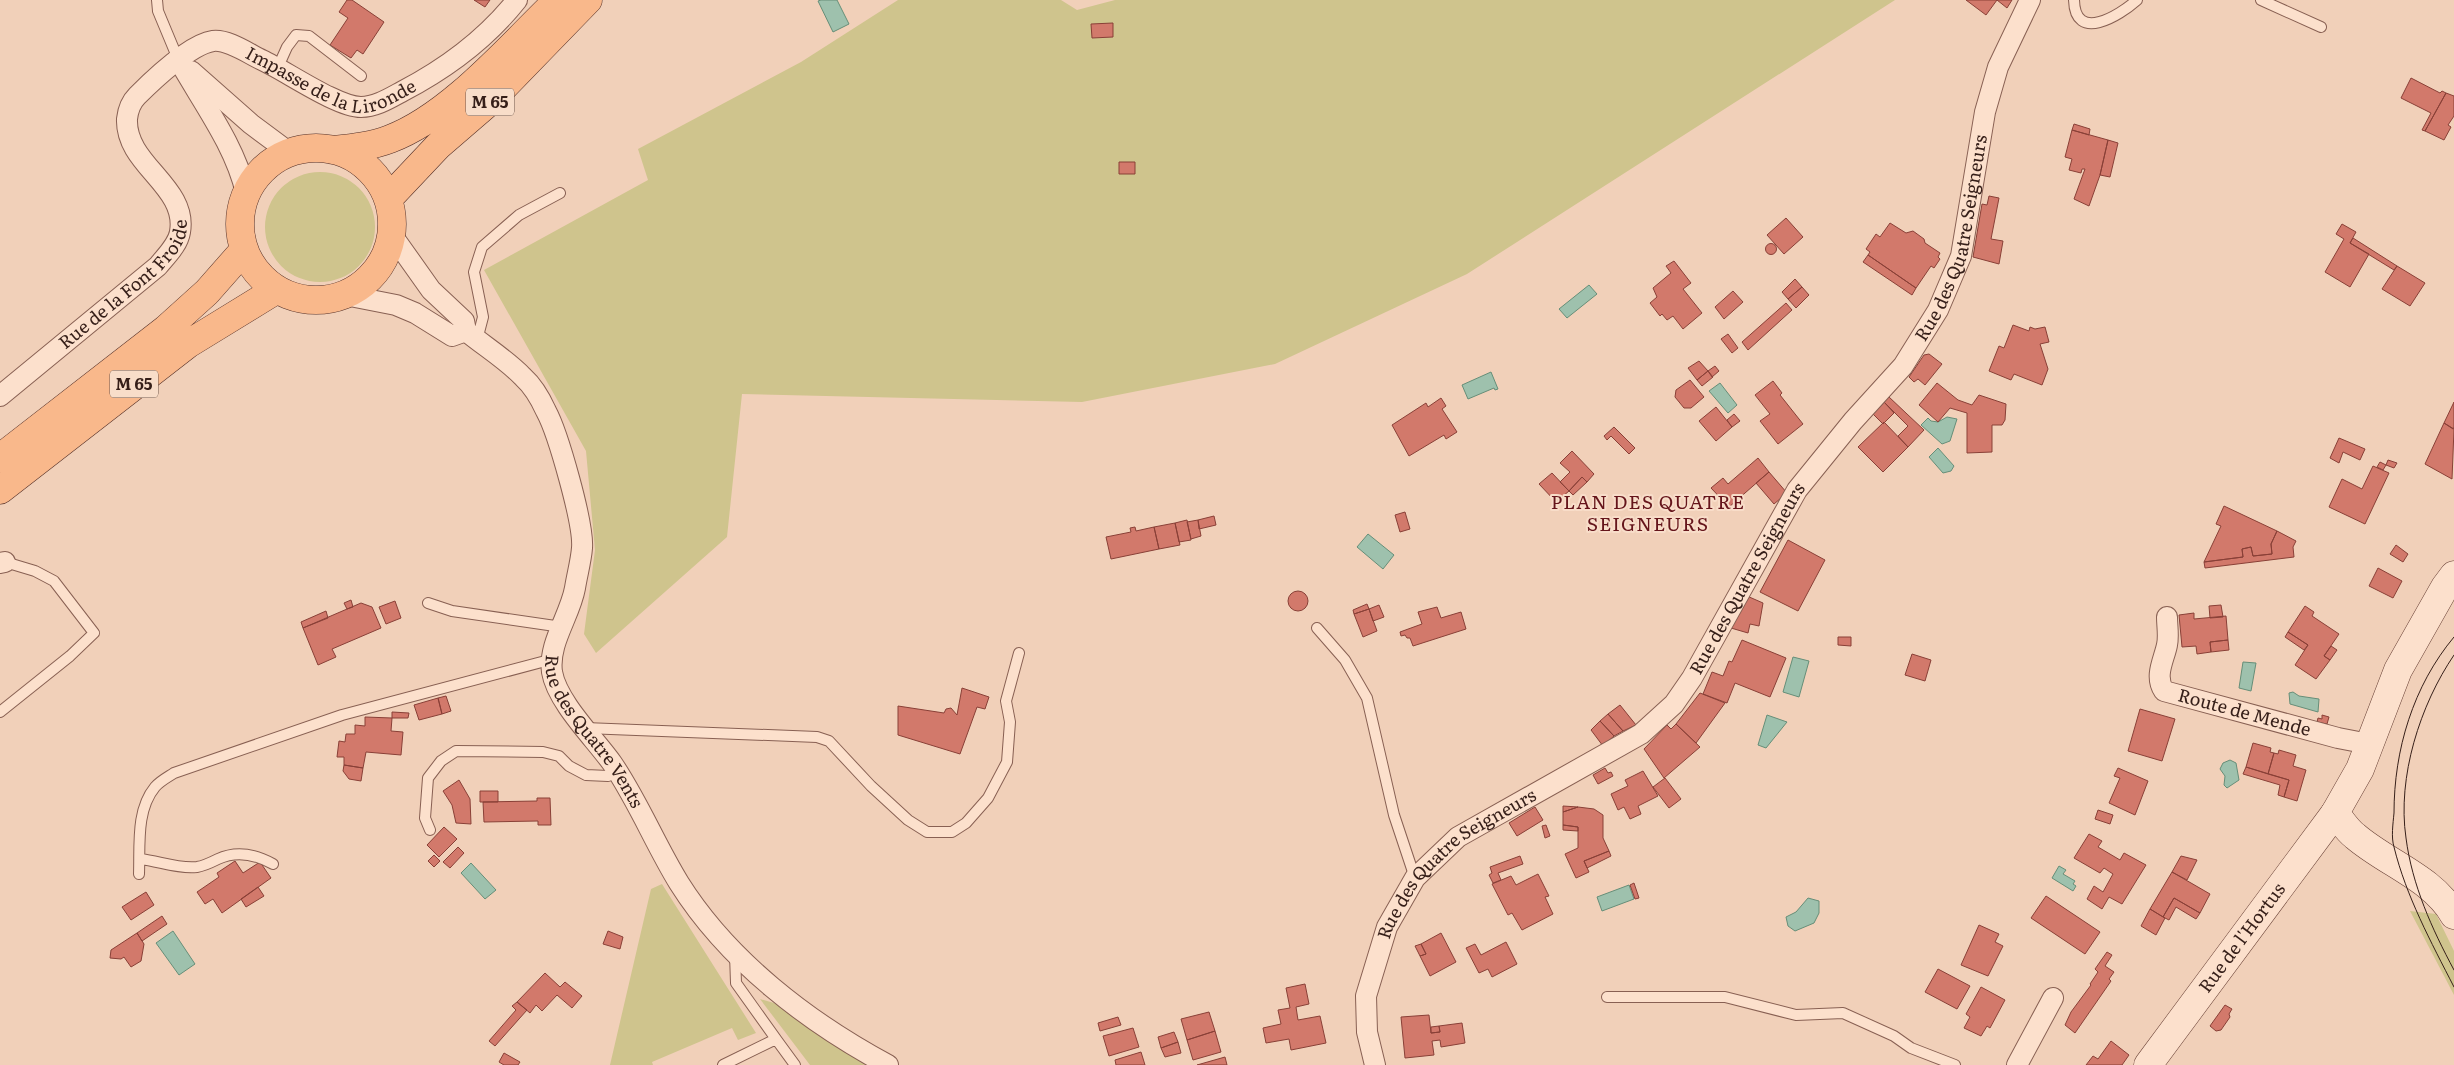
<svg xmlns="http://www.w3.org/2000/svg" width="2454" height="1065" font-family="Literata,serif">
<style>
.green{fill:#cfc48d}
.water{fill:#9ec1ad;stroke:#668e78}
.building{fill:#d2796b;stroke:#894037}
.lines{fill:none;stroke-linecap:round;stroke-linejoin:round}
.lane-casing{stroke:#886053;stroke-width:12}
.street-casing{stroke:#886053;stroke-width:22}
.secondary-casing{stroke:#694136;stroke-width:29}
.primary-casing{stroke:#553028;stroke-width:29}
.lane{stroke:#fce0cc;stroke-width:10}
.street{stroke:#fce0cc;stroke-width:20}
.secondary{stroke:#fce0cc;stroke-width:28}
.primary{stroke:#f9b88b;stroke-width:28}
.tram{stroke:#361f19;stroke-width:1}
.labels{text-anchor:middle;stroke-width:4;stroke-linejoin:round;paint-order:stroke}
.shield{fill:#f8ddc9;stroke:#70584e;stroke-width:1}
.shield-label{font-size:16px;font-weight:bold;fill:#361f19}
.street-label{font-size:18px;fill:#361f19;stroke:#f8ddc9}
.neighbourhood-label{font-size:19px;letter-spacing:1px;fill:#65151b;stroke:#f8ddc9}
</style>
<rect width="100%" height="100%" fill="#f1d0b9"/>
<path class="green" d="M898 0H1061L1077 10 1115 0H1895L1467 274 1275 364 1082 402 742 394 727 537 596 653 584 634 595 550 586 451 484 270 648 180 638 149 801 62Z
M265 227a55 55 0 1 1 110 0a55 55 0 1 1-110 0Z
M662 884 756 1033 738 1040 732 1028 652 1062 653 1065H610L651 889Z
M2410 911 2436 914 2454 951V995Z
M760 999 774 1003 871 1065H810Z"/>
<path class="water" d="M821 0H837L849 24 833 32 818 1Z
M1589 285 1597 294 1567 318 1559 309Z
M1491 372 1498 389 1495 390 1494 388 1468 399 1462 385Z
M1720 383 1737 405 1728 413 1709 391Z
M1947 417 1957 419 1950 441 1942 444 1921 425 1928 418 1931 421 1938 422Z
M1938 448 1954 466 1951 471 1943 473 1929 457Z
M1368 534 1394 555 1383 569 1357 547Z
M1793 657 1809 661 1799 697 1783 692Z
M2243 662 2256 663 2251 691 2239 688Z
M2293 692 2299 696 2319 699 2318 712 2290 704 2289 693Z
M1767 715 1787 722 1766 748 1758 745Z
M2230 760 2236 763 2239 780 2227 788 2224 785 2225 776 2220 769 2223 763Z
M471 863 496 890 485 899 461 873Z
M2059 866 2066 870 2063 874 2075 881 2073 884 2076 886 2073 891 2052 878Z
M1629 885 1634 899 1602 911 1597 897Z
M1808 898 1819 901V913L1814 923 1795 931 1788 926 1786 917 1796 912Z
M173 931 195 964 179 975 156 943Z"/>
<path class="building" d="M347 0H352L384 22 363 54 357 50 351 58 330 45 348 18 339 12Z
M474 0H490L485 7Z
M1966 0H2012L2007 8 1997 0 1986 15Z
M1113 23V37L1092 38 1091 24Z
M2411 78 2440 93 2442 91 2446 93 2425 131 2422 130 2431 113 2401 98Z
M2446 93 2454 96V116L2448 125 2451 127 2444 140 2425 131Z
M2074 124 2090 129 2089 135 2072 130Z
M2072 130 2108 140 2100 175 2089 206 2074 199 2085 169H2082L2081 173 2069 170 2072 159 2065 157Z
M2108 140 2118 143 2110 177 2100 175Z
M1119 162H1135V174H1119Z
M1989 196 1999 198 1991 239 2003 241 1999 264 1973 257 1982 204 1987 205Z
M1786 218 1803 237 1784 254 1767 235Z
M1890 223 1906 233 1913 231 1924 239 1925 243 1940 253 1938 257 1940 259 1934 268 1931 266 1916 288 1868 255 1870 252 1866 249 1876 234 1880 237Z
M2342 224 2356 232 2350 243 2369 254 2350 287 2325 272 2344 239 2336 234Z
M2353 238 2397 266 2394 270 2350 243Z
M1765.5 249a5.5 5.5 0 1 1 11 0a5.5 5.5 0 1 1-11 0Z
M1868 255 1916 288 1912 295 1863 262Z
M1674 261 1691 283 1683 289 1702 313 1683 329 1673 316 1667 320 1662 314 1660 316 1650 303 1657 297 1653 288 1671 273 1666 266Z
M2397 266 2425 283 2410 306 2382 289Z
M1795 279 1802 287 1788 299 1782 292Z
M1802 287 1809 295 1796 308 1788 299Z
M1733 291 1743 302 1724 319 1715 307Z
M1786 303 1792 310 1748 350 1742 342Z
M2013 325 2029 331 2030 327 2035 329 2045 327 2049 342 2040 344 2048 369 2042 385 2014 374 2011 380 1989 371 1999 346 2004 348Z
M1728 334 1738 348 1732 353 1721 339Z
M1929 354 1942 364 1925 385 1918 379 1914 382 1909 377 1924 355Z
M1699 361 1708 371 1697 380 1688 368Z
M1715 366 1719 371 1712 377 1708 371Z
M1708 371 1713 377 1702 386 1697 380Z
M1690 380 1704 397 1691 408H1684L1675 397 1676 390Z
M1773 381 1782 393 1780 395 1803 424 1778 444 1760 421 1770 414 1755 395Z
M1937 383 1958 400 1972 405 1979 395 2006 404 2005 420 2002 425H1992V452L1967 453V413L1950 408 1938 422 1919 405Z
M1889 397 1924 430 1908 447 1898 436 1908 426 1884 402Z
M1441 398 1446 406 1442 409 1457 432 1446 439 1444 435 1409 456 1392 425 1426 403 1428 407Z
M1884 402 1894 413 1883 424 1873 414Z
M2454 402V427L2453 429 2444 423Z
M1716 407 1732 427 1716 441 1699 421Z
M1734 414 1740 421 1732 427 1727 420Z
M1884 422 1908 447 1883 472 1858 447Z
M2444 423 2454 429 2452 479 2425 464Z
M1614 427 1635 448 1629 454 1611 436 1607 440 1604 436Z
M2339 438 2365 449 2360 460 2343 452 2339 463 2330 458Z
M1572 451 1594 474 1587 482 1582 477 1569 491 1560 482 1570 472 1560 463Z
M1758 458 1769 472 1729 507 1711 488 1723 478 1728 484Z
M2388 460 2397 463 2394 468 2386 465Z
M2380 462 2386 465 2383 470 2377 467Z
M2373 466 2389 473 2365 524 2329 507 2342 479 2362 489Z
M1769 472 1787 493 1774 504 1756 483Z
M1552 473 1569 491 1556 502 1539 484Z
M1582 477 1587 482 1573 495 1569 491Z
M2224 506 2277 531 2271 544 2272 554 2253 556 2251 547 2242 549 2243 557 2204 562 2221 526 2216 524Z
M1405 512 1410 529 1400 532 1395 515Z
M1214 516 1216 525 1199 529 1198 520Z
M1187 520 1191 540 1179 542 1175 523Z
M1198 520 1201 536 1191 539 1187 522Z
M1175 523 1180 545 1159 549 1154 527Z
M1135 527 1136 531 1154 527 1159 549 1111 559 1106 537 1131 532 1130 528Z
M2277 531 2296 541 2293 547 2294 557 2205 568 2204 562 2243 557 2242 549 2251 547 2253 556 2272 554 2271 544Z
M1788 540 1825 560 1798 611 1760 592Z
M2396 545 2408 554 2403 562 2390 554Z
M2378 568 2402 581 2393 598 2369 586Z
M1288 601a10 10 0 1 1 20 0a10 10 0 1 1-20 0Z
M1747 596 1763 603 1759 626 1750 624 1748 633 1731 628Z
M351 600 353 607 347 609 344 603Z
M395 601 401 618 386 624 379 607Z
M361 603 372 607 381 628 332 649 336 657 318 665 303 628Z
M1367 604 1369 609 1354 614 1353 610Z
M1379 605 1384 617 1373 621 1369 609Z
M2221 605 2223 617 2210 618 2209 606Z
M2305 606 2314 612 2312 616 2339 634 2324 656 2330 660 2316 679 2295 665 2308 645 2288 632Z
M1437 607 1441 618 1461 612 1466 629 1413 646 1410 638H1407L1405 635 1401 636 1400 632 1422 624 1418 612Z
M1369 609 1377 631 1363 637 1354 614Z
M326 611 328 618 303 628 301 622Z
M2194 613V619L2226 616 2228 640 2210 642 2211 652 2197 654 2196 646 2182 647 2179 615Z
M2288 632 2308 645 2304 650 2285 637Z
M1838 637H1851V646L1838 645Z
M1742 640 1786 658 1770 697 1735 683 1727 703 1703 694 1712 672 1723 676 1729 661 1732 662Z
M2228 640 2229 650 2211 652 2210 642Z
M2331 646 2337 650 2330 660 2324 656Z
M1912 654 1931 660 1925 681 1905 675Z
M962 688 989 697 985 709 977 707 960 754 898 735V706L944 713 946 709 951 708 957 715Z
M1700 693 1725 703 1696 743 1676 724Z
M446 696 451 711 442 714 438 698Z
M438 698 442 714 419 720 414 705Z
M1620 705 1636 725 1623 731 1608 714Z
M2140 709 2175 719 2162 761 2128 751Z
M392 712 409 713 408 718H392Z
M1608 714 1623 731 1614 736 1600 721Z
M2322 715 2329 717 2327 724 2317 722 2318 718 2322 719Z
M365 717 392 718 391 731 403 732 401 755 366 752 363 768 344 765V757H337L339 741 345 742 346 734H355V725L365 726Z
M1600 721 1614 736 1603 746 1591 730Z
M1676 724 1700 747 1664 778 1644 749 1667 725 1671 729Z
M2253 743 2271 748 2270 752 2274 753 2268 774 2246 767Z
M2279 750 2296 755 2293 766 2306 770 2297 801 2284 797 2289 780 2268 774 2274 753 2278 754Z
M344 765 363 768 361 781 349 779 343 771Z
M2246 767 2289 780 2284 797 2278 795 2280 785 2243 774Z
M1605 768 1608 773 1611 772 1613 776 1598 784 1593 775Z
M2118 768 2148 781 2135 815 2109 803 2120 778 2114 776Z
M1643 771 1658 796 1638 806 1641 814 1630 819 1624 807 1618 810 1611 794 1628 786 1625 780Z
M1665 778 1681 799 1669 808 1653 787Z
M459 780 470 799 471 824 456 823 452 805 443 791Z
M480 791H498V802H480Z
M537 798H550L551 825H538V821L484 822 483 802 537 801Z
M1563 806 1578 807 1563 812Z
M1535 807 1543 820 1517 836 1509 823Z
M1578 807 1594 809 1603 815V838L1609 851 1584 861 1589 872 1576 878 1565 854 1578 848V827L1563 825V812Z
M2098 810 2113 815 2110 824 2095 819Z
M1546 825 1550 836 1545 838 1542 826Z
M1563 825 1578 827V831L1563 830Z
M444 827 457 839 439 857 427 845Z
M2089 834 2102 841 2098 847 2120 860 2124 853 2146 865 2122 904 2109 897 2102 909 2087 899 2094 886 2103 892 2113 874 2104 868 2100 873 2074 858Z
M458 847 464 853 450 868 443 862Z
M1609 851 1611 856 1587 868 1584 861Z
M434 855 440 861 434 867 428 861Z
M1520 856 1523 864 1498 873 1501 880 1493 883 1489 875 1492 873 1490 867Z
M2181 856 2197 860 2187 880 2172 872Z
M235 861 243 873 260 862 271 878 222 913 213 899 205 904 197 892 219 877 217 873Z
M2172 872 2210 894 2200 913 2174 898 2163 917 2150 909Z
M1538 874 1549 896 1545 897 1553 914 1522 930 1512 913 1508 915 1492 884 1511 876 1516 885Z
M1634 883 1639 898 1635 899 1630 885Z
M258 887 264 896 246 907 241 899Z
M146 892 154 905 131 920 122 907Z
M2046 896 2100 932 2085 954 2031 918Z
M2174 898 2200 913 2196 919 2176 907 2169 920 2163 917Z
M2150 909 2165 918 2156 935 2141 926Z
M162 916 167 924 142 941 137 933Z
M1979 925 1999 934 1995 942 2003 946 1988 976 1961 965Z
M608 931 623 937 620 949 603 944Z
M137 933 144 944 141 961 131 967 124 957 121 959 110 958 111 950Z
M1441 933 1456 962 1430 976 1420 956 1426 954 1421 944Z
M1506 942 1517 964 1492 977 1488 969 1479 973 1466 948 1475 944 1481 955Z
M1421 944 1426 954 1420 956 1415 946Z
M2107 952 2112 955 2105 966 2114 972 2109 979 2111 981 2075 1033 2065 1025 2071 1012 2091 985 2090 984 2098 972 2095 969Z
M1938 969 1970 986 1957 1009 1925 992Z
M545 973 560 987 565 982 582 996 572 1008 557 995 542 1011 536 1005 530 1013 517 1002Z
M1305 984 1309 1004 1296 1007 1298 1020 1320 1016 1326 1043 1291 1050 1289 1039 1266 1043 1263 1028 1281 1024 1278 1010 1290 1008 1286 988Z
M1981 987 2005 1000 1990 1028 1987 1026 1981 1036 1964 1028 1970 1017 1966 1014Z
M517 1002 527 1010 495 1046 489 1041 516 1010 512 1006Z
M2225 1005 2232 1009 2229 1014 2230 1017 2221 1030 2216 1031 2210 1026Z
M1209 1012 1215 1031 1187 1040 1181 1019Z
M1429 1015 1431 1033 1440 1032 1439 1026 1462 1023 1465 1043 1441 1047 1440 1040 1432 1041 1434 1055 1405 1058 1401 1017Z
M1118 1017 1121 1025 1100 1031 1098 1023Z
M1439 1026 1440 1032 1431 1033V1027Z
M1133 1028 1139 1047 1109 1056 1103 1036Z
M1215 1031 1221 1052 1193 1060 1187 1040Z
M1174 1032 1178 1042 1161 1048 1158 1037Z
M2111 1041 2129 1055 2122 1065H2086L2093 1056 2098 1059Z
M1178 1042 1181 1053 1165 1057 1161 1048Z
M1141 1052 1145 1065H1116L1115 1060Z
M504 1053 520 1062 518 1065H504L499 1062Z
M1225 1057 1227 1065H1197Z"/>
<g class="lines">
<defs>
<path id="lane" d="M157 0 158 11 178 59
M2074 0C2075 43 2119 16 2137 0
M2261 0 2321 27
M278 67 287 47 296 35 309 36 361 76
M477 340 483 317 474 272 482 247 519 215 560 193
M428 603 452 611 562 627
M1317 628 1345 660 1367 698 1394 815 1415 878
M0 712 70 656 94 633 54 581 35 571 5 562
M585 728 817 737 829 741 871 786 908 820 927 832H952L966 823 988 798 1007 762 1010 722 1006 701 1019 653
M430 830 425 818 428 778 441 761 456 751 543 752 559 756 569 766 586 775 608 776 618 772
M140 859C159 861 177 869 197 867 204 866 212 862 218 859 237 850 255 854 273 864
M139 874C140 845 136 810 155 787 160 781 168 777 174 773L342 715 553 659
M1607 997H1725L1796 1015 1843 1013 1894 1036 1911 1048 1955 1065
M776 1039 795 1065
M723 1065 776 1039 736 983 735 954"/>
<g id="street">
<path d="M178 59C202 102 235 145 246 193"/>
<path d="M191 71 251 124 290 153"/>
<path id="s1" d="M392 235 431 290 464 321 466 331C484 346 507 360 523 377 532 385 541 400 546 411 558 433 584 524 582 548 581 561 577 575 575 588 570 616 548 643 552 672 557 702 595 739 612 763 638 801 655 844 679 883 728 961 808 1022 888 1065"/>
<path d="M345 295 396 305 415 313 452 336 466 331"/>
<path id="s2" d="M0 396 158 266C166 256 178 245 180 232 188 186 125 165 127 119 128 110 130 103 137 96 153 80 191 44 213 41 228 39 249 54 262 60 286 71 337 107 361 107 376 107 390 98 403 91 447 68 486 39 517 0"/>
<path d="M0 563 5 562"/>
<path id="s3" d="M2167 617C2167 626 2169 636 2167 645 2164 660 2154 676 2164 691L2338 738 2369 744"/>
<path id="s4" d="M1375 1065 1367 1032 1366 996 1387 927 1415 878 1458 837 1641 734 1674 704 1692 678 1797 490 1853 421 1903 366 1938 310 1961 256 1985 112 1998 67 2030 0"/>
<path d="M2017 1065 2053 998"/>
</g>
<g id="secondary">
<path d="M2335 813C2341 820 2347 830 2355 836 2386 863 2433 878 2454 915"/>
<path id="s5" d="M2148 1065 2335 813 2360 769 2398 670 2445 587 2454 575"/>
</g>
<path id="primary" d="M240 224a76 76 0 1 1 152 0a76 76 0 1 1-152 0Z
M333 150C352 148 372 146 390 139 451 116 511 45 558 0
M388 199 438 146 489 102 588 0
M0 458 166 329 207 292 244 250
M0 490 188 344 276 290"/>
</defs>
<use href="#lane" class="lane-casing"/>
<use href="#street" class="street-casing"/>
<use href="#secondary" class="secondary-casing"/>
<use href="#primary" class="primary-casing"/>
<use href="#lane" class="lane"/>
<use href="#street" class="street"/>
<use href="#secondary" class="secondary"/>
<use href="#primary" class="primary"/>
<path class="tram" d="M2454 637C2413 686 2394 750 2394 813 2393 824 2391 837 2394 847 2406 896 2431 942 2454 987
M2454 655C2420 705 2397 777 2406 838 2412 885 2432 929 2454 970"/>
</g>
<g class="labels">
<g class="shield">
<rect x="466" y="88.5" width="48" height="27" rx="4"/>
<rect x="110" y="370.5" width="48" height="27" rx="4"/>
</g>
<g class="shield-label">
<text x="490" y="108">M 65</text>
<text x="134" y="390">M 65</text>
</g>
<g class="street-label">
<text dy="6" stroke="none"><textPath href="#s2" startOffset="624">Impasse de la Lironde</textPath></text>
<text dy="6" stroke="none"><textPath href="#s4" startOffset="1062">Rue des Quatre Seigneurs</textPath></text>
<text dy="6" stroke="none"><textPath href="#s2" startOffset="169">Rue de la Font Froide</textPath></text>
<text dy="6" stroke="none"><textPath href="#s4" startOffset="658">Rue des Quatre Seigneurs</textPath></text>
<text dy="6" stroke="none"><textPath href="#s3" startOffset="159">Route de Mende</textPath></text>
<text dy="6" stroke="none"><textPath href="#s1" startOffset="580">Rue des Quatre Vents</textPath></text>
<text dy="6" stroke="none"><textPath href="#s4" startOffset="238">Rue des Quatre Seigneurs</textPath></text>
<text dy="6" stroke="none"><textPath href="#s5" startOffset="158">Rue de l'Hortus</textPath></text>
</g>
<g class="neighbourhood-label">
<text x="1648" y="509">PLAN DES QUATRE<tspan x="1648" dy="22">SEIGNEURS</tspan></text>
</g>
</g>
</svg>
